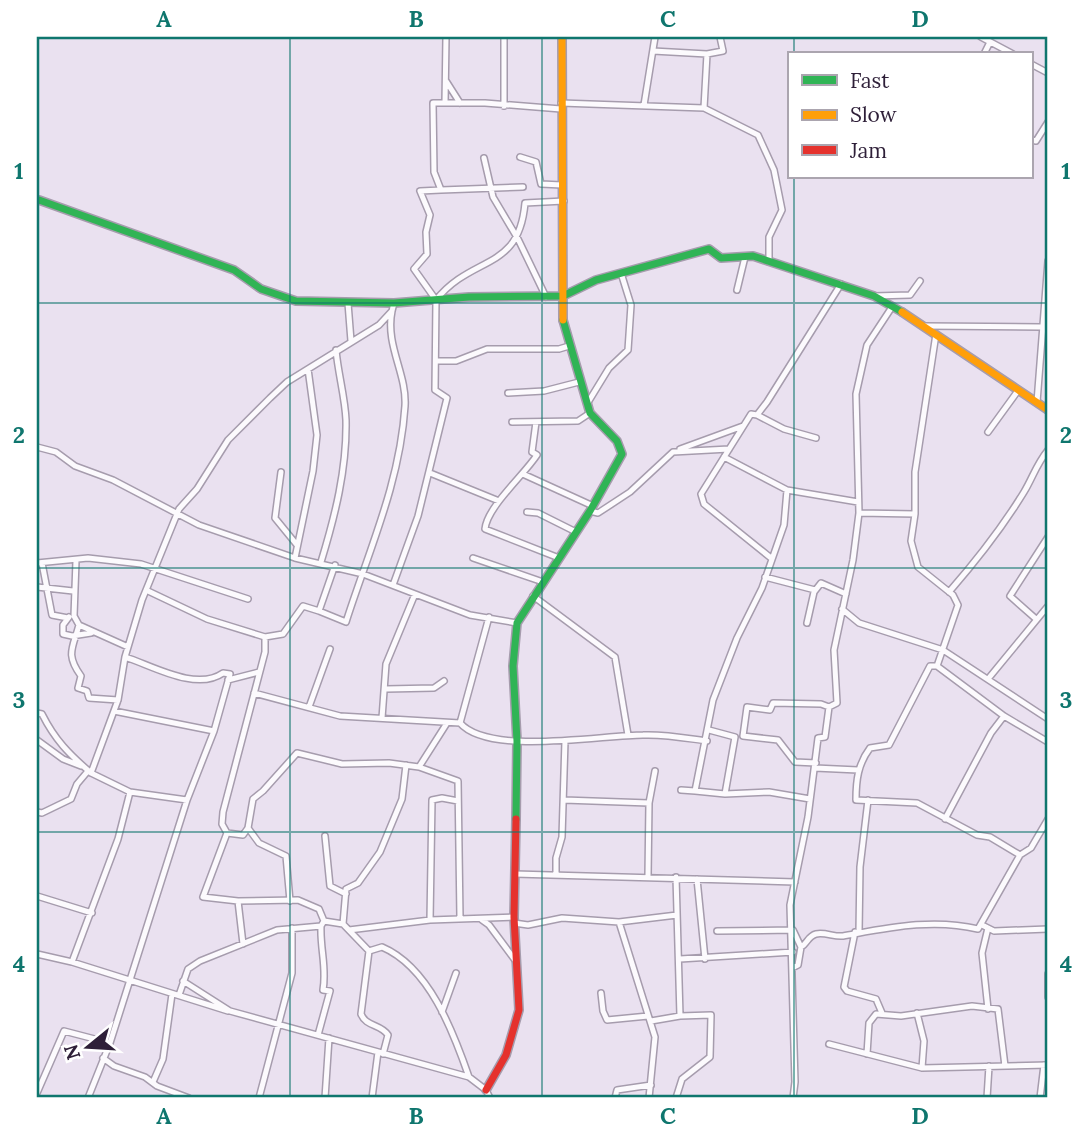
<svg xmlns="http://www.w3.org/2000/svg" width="1085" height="1135" font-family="Lora,serif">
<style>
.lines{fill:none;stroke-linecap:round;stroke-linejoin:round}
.street-casing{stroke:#a69cad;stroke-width:8}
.fast-casing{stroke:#a69cad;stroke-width:10}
.slow-casing{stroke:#a69cad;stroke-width:10}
.jam-casing{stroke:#a69cad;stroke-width:10}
.street{stroke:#fcfafd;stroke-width:5}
.fast{stroke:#30b455;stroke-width:7}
.slow{stroke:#ff9f0a;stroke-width:7}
.jam{stroke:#e5322d;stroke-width:7}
.grid{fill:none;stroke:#0f766e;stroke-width:2;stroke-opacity:0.55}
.neatline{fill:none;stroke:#0f766e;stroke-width:2.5}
.grid-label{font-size:23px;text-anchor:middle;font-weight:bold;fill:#0f766e}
</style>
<rect width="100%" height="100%" fill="#eae1f0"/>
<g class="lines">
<defs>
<path id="street" d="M504 37V106
M981 37 1013 54
M653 51 707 54
M984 54 990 42
M1031 64 1048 73
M446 81 460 103
M445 103 446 37
M561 103 704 108 758 135 774 170 782 210 769 237V262
M644 105 655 37
M704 108 707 54 723 51 720 37
M1031 140 1036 141 1048 122
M520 157 536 162 541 184 562 185
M484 158 493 197 518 239 546 297
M441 190 523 187
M737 290 745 257
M874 296 910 295 920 281
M436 300C473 254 519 272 525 203L564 201
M348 303 351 341
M925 326 1041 327
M936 334 915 472V514L911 541 918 567 953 595 958 605 937 666 1004 716 1048 742
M437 361H456L487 349H559L569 346
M508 393 544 391 579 382
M1037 402 1048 261
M587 404 609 368 628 350 631 305 621 273
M757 415 784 429 816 438
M512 422 578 421 590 413
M536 422 532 452 537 455C524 475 487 507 485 529L559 558
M988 432 1017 392
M37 447 56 452 75 466 113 480 199 525 295 558 363 574 470 615 517 623
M680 449 743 426
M724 457 787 490 858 502
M281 472 275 518 297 545
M430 473 499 501
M525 475 593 506
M590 511 598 513 630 492 673 452 729 449
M527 512 538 513 576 532
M859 513 856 394 867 345 892 307
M295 558 313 471 317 435 308 369
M473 558 543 582
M771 558 704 504 701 494 751 414 757 415 767 402 841 284
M76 561 74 616 79 625C73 648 65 654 81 676L78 688 87 691 89 698 118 700
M321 562C335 516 347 469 346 420 345 397 338 373 336 350
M37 563 88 558 141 564 248 599
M42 563 52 615 68 618
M335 565 319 611 346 622C369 550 400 483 405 406 407 374 385 345 392 311
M765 577 815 590
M393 585 418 516 447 398 435 390 436 300 414 269 427 254 426 232 430 215 420 191 441 190 434 172 433 103H485L561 109
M37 587 73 591
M148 591 207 619 265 637
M949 592C976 561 1002 528 1024 492 1033 477 1036 465 1048 450
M533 596 615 657 628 735
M842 609 859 623 943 650 1048 719
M69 617 63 625V634L72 636 91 633
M1036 619 1010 596 1048 537
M807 623 814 592 821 583 846 594
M79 625 128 647
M125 657C151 665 196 692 223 673L230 674
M937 666H930L889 745 870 748C858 764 856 780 856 800L917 803 977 835 990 837 1020 855
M988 679 1048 606
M228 680 259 672
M386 689 434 688 444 681
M254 693 340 716 460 723C489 756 601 735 643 735 665 734 685 738 707 741
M309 707 330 649
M37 713 42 714C55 740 69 754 91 773
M382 718 386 664 415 594
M460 723 489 617
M709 730 735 737 725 794 769 792 810 799
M214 731 230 674
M743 736 747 707 770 710 773 703 821 704 829 707
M743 736 778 740 795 762 816 763
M37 740 63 759 81 766
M419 767 458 781 460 918
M815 768 858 770
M681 790 695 791
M725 794 695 791 713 700 737 638 762 588 784 525 787 490
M187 800 130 792 91 773 118 700 125 657 142 600 179 509 197 489 228 440 270 398 287 382 379 325 392 311 394 303
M564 800 649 803
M37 812 42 813 71 799 77 784 88 771
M945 819 991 733 1004 716
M248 828 259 843 286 856 290 901
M227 833 243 835 248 828 253 799 263 791 297 753 342 764 389 763 419 767 447 723
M227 833 222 824 223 812 265 652V637L283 634 303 606 319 611
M227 833 203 897 238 901 243 944
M325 836 330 886 346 894
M515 874 795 882
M556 874V858L562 837 565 741
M648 876 649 803 655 771
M676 877 680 1016
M697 879 705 959
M37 896 92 913
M238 901 298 900 319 909 324 921
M430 920 432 800 442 798 458 801
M482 920 489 925 515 960
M619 922 655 1037 649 1098
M514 923 528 925 562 918 619 922 677 915
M343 924 346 889 358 883 380 852 402 799 406 765
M982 925 988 928 982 953 988 1009
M988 928 994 931 1048 929
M349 930 430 920 514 917
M717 931 793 930 801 947C807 944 808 936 816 934 825 932 834 937 843 936 888 928 932 918 978 929L1020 855 1031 848 1048 819
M855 932 844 987 847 991 876 999 882 1013
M859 932 860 867 868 800
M369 951 361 1014C366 1027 381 1024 388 1035L383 1054
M37 954 72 962 228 1011
M680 959 793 952
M72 962 118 839 130 792
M792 968 798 965 801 947
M1048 974V997
M183 981 230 1011 469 1077 486 1090 490 1098
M601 993 603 1011 607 1020 648 1016
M179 995 188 969 200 961 277 930 321 926 324 921 343 924 369 951 382 947C429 967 453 1031 469 1077
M442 1012 456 973
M917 1013 924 1041 922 1068
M651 1021 680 1016 711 1015 710 1057 682 1079 676 1098
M318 1035 330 991 323 990C327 968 320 949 321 926
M829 1044 922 1068 1048 1065
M867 1054 869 1023 876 1014 901 1016 972 1006 998 1009 1005 1066
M103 1058 114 1066 145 1077 157 1086 189 1098
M153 1082 163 1059 172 994
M37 1093 64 1031 110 1043
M88 1098 110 1043 187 800 214 731 114 711
M259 1098 292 973V928
M325 1098 329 1038
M372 1098 378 1052
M615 1098 617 1090 651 1085
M793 1098 795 1082 790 905 808 817 818 738 825 737 829 707 837 703 834 650 853 560 859 513 915 514
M987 1098 989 1066
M1040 1098 1044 1065"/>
<path id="fast" d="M39 200 234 270 261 289 296 301 394 303 469 297 563 296 596 280 709 249 721 258 753 256 874 296 902 312
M516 819 517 741 513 666 517 623 590 511 622 454 617 441 590 413 563 320"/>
<path id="slow" d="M562 37 563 320
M902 312 1048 410"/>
<path id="jam" d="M486 1090 506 1055 519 1010 514 917 516 819"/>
</defs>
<use href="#street" class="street-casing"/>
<use href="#fast" class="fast-casing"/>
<use href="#slow" class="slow-casing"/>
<use href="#jam" class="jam-casing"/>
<use href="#street" class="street"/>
<use href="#fast" class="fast"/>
<use href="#slow" class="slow"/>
<use href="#jam" class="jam"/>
</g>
<path class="grid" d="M290 37V1098M542 37V1098M794 37V54M794 177V1098M37 303H1048M37 568H1048M37 832H1048"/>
<rect width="1085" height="1135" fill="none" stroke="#ffffff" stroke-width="77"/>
<rect x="788" y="52" width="245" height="126" fill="#ffffff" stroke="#aba5af" stroke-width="2"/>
<rect x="802" y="75" width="35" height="10" fill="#30b455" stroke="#aba5af" stroke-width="2"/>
<text x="850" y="88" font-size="21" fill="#2e1f38">Fast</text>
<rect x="802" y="110" width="35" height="10" fill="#ff9f0a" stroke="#aba5af" stroke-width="2"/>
<text x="850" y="122" font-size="21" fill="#2e1f38">Slow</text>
<rect x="802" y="145" width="35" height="10" fill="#e5322d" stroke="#aba5af" stroke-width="2"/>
<text x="850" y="158" font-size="21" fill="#2e1f38">Jam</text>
<g transform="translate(88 1047) rotate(252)" stroke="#ffffff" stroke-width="5" paint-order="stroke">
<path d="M0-5L12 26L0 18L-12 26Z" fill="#2e1f38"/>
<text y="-10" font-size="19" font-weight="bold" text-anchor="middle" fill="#2e1f38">N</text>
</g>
<rect x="38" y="38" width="1008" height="1058" class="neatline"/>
<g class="grid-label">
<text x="164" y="27">A</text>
<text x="416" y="27">B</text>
<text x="668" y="27">C</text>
<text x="920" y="27">D</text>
<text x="19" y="179">1</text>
<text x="1066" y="179">1</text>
<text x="19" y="443">2</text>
<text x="1066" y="443">2</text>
<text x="19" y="708">3</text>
<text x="1066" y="708">3</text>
<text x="19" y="972">4</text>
<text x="1066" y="972">4</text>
<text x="164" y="1124">A</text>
<text x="416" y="1124">B</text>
<text x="668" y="1124">C</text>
<text x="920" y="1124">D</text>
</g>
</svg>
